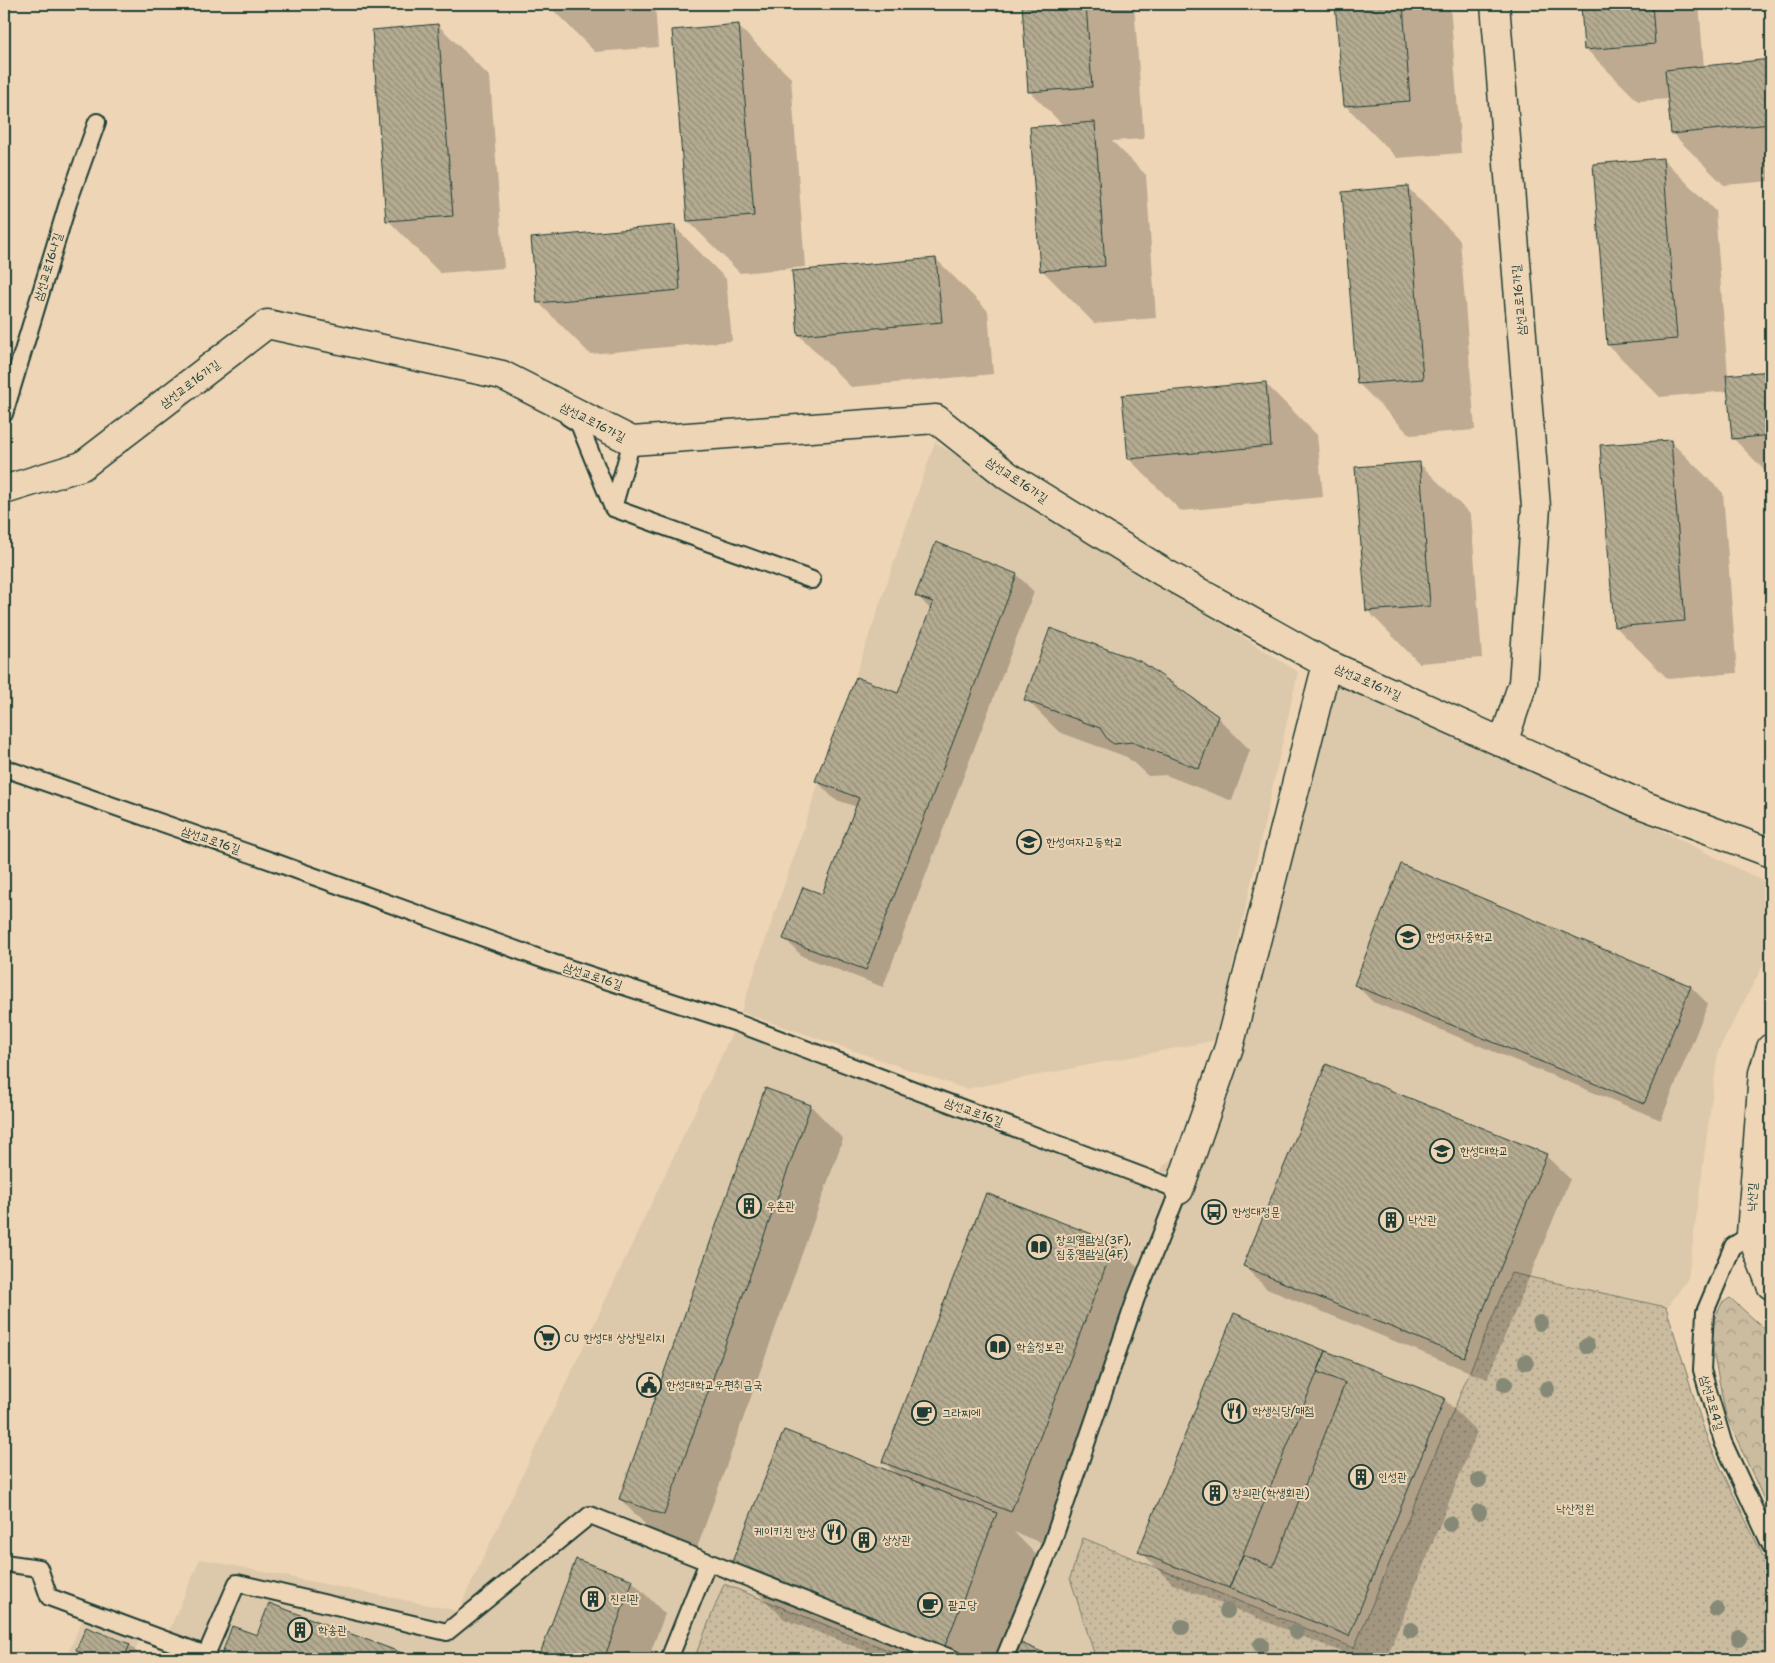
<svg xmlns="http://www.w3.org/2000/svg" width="1775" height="1663" font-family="'Shantell Sans','Poor Story',sans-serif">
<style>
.built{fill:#dcc8aa}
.green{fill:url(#green-dots);stroke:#757c6a}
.forest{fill:url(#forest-crowns);stroke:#757c6a}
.shadow{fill:#0003}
.building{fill:url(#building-back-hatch);stroke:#1f3d34}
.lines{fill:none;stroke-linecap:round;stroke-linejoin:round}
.lane-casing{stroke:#1f3d34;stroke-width:20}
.street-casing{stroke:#1f3d34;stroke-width:31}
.lane{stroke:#edd5b5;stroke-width:16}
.street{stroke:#edd5b5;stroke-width:28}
.tree{fill:#858974}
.labels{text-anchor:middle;stroke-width:4;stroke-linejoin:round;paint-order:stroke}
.street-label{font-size:12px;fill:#1f3d34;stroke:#edd5b5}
.poi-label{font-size:12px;fill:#1f3d34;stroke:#edd5b5;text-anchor:start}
.park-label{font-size:12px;fill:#304a3f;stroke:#edd5b5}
</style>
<defs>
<pattern id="green-dots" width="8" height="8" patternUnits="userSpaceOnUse" patternTransform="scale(1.25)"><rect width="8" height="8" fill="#cbbca0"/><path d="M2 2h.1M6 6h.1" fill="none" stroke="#a49a83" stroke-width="1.8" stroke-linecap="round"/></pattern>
<pattern id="forest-crowns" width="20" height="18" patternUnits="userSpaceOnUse" patternTransform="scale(1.25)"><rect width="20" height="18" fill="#cbbca0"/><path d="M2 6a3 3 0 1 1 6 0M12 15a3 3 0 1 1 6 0" fill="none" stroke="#a49a83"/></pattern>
<pattern id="building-back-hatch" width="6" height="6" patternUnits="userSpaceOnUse" patternTransform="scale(1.25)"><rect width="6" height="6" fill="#b4ab91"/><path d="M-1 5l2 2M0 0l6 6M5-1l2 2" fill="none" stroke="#928c77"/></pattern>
</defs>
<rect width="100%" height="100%" fill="#edd5b5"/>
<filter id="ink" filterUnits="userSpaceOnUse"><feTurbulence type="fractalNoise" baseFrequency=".02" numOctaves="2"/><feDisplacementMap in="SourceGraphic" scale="10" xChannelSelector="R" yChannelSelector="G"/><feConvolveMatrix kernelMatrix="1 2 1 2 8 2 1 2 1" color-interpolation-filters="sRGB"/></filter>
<g filter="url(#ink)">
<path class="built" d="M935 442 1298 672 1216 1040 966 1089 741 1012Z
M1327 664 1771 885V950L1718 1051 1688 1278 1661 1317 1771 1659H157L200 1559 458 1611 737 1023 1159 1175 1164 1165 1197 1137Z
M83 1618 139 1641 132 1659H80L68 1654Z"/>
<path class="green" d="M1511 1273 1666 1307 1707 1439 1771 1573V1659H1096L1070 1578 1083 1538 1354 1648Z
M724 1584 910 1659H694Z"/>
<path class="forest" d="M1730 1298 1765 1329 1771 1342V1515L1726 1415 1713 1351 1712 1324 1722 1303Z"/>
<path class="shadow" d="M547 4H655L658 47 595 52Z
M1023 4H1134L1144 139 1112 141 1146 175 1156 318 1094 323 1042 270 1064 126 1029 91Z
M1337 4H1450L1461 153 1397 158 1345 105Z
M1582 4H1699L1704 68 1771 61V181L1724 185 1672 133 1669 99 1638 101 1586 49Z
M438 25 490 77 504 268 440 273 388 220Z
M738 26 791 78 805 267 740 273 688 221Z
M1663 159 1715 211 1728 376 1771 372V477L1733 438 1729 391 1660 397 1608 345Z
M1408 188 1460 240 1475 430 1410 435 1358 383Z
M674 226 726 279 732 341 590 354 538 302Z
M936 259 988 311 993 374 851 387 799 335Z
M1265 383 1317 435 1323 497 1181 511 1129 459Z
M1670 441 1723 493 1737 673 1668 679 1616 627Z
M1419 463 1471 515 1482 658 1419 663 1367 610Z
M1017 575 1034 592 883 987 802 956 785 939 823 896 857 807 834 799 817 781 899 694 931 610 917 595Z
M1026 699 1217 717 1250 750 1232 801 1166 775 1148 776 1127 757 1059 732Z
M1356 985 1691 987 1708 1004 1661 1120 1373 1002Z
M811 1106 843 1139 697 1548 653 1532 620 1499Z
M1546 1156 1570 1179 1487 1379 1267 1289 1244 1266Z
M986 1195 1114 1244 1147 1277 1044 1544 1014 1532 1048 1567 1012 1659H887L784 1619 732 1567 898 1476 884 1462Z
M1235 1315 1444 1399 1477 1432 1386 1659H1359L1173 1584 1140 1551Z
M577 1561 632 1581 665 1614 648 1659H540Z
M270 1605 414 1659H221L233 1627 258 1636Z
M86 1628 130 1645 142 1657 141 1659H87L78 1650Z"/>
<path class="building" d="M1022 4H1086L1092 87 1028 92Z
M1335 4H1403L1410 101 1344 106Z
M1581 4H1652L1655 44 1584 50Z
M438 24 453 216 386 221 372 30Z
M739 24 754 216 687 221 672 30Z
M1771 59V124L1671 134 1665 70Z
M1095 122 1105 266 1040 271 1030 127Z
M1663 158 1677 339 1607 345 1593 164Z
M1408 186 1423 379 1357 384 1342 192Z
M675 225 680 290 537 303 531 238Z
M936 258 942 322 798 335 792 271Z
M1771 371V435L1732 439 1726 375Z
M1266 382 1271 446 1128 459 1122 395Z
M1671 440 1685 621 1614 627 1600 445Z
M1420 462 1430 606 1366 611 1355 467Z
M936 542 1017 574 866 970 783 939 803 887 822 894 859 798 815 781 856 677 898 693 933 602 915 596Z
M1050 628 1142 662 1218 716 1199 769 1132 742 1114 744 1108 740 1100 728 1024 700Z
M1401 864 1691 986 1644 1104 1354 985Z
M1326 1064 1547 1154 1464 1357 1243 1266Z
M765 1088 811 1105 664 1515 619 1499Z
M986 1193 1115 1243 1011 1512 882 1462Z
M1234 1313 1326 1351 1229 1588 1138 1552Z
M1326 1351 1445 1398 1349 1636 1229 1588 1243 1555 1273 1567 1345 1383 1317 1372Z
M784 1430 997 1513 943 1651 730 1567Z
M576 1559 633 1580 604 1659H538Z
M269 1603 418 1659H220L232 1626 257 1635Z
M86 1627 130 1644 124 1659H92V1657L76 1650Z
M1021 1643 1056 1658 1061 1659H1014Z"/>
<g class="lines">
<defs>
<path id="lane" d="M4 414 68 203 97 122
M568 417 579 424 613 508 812 580
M613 508 632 441
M4 768 277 863 553 963 737 1023 1179 1190 1136 1298 1052 1543 1004 1659
M1751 1234 1733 1246 1705 1312 1702 1370 1723 1442 1771 1546
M4 1563 39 1568 49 1597 206 1655 237 1583 447 1632 590 1515 708 1562
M669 1659 708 1562 953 1659"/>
<path id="street" d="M1495 4 1536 507 1523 683 1503 743
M4 490 82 466 267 324 502 375 632 441 936 419 1008 476 1163 572 1327 664 1640 804 1771 853
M1771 1048 1763 1073 1751 1234 1771 1285
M1179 1190 1229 1047 1327 664"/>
</defs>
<use href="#lane" class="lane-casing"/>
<use href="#street" class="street-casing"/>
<use href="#lane" class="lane"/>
<use href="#street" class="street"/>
</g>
<g class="tree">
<circle cx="1540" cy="1323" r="8"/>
<circle cx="1587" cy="1346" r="8"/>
<circle cx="1526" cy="1362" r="8"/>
<circle cx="1505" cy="1384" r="8"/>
<circle cx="1547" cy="1389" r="8"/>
<circle cx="1479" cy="1480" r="8"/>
<circle cx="1479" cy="1512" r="8"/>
<circle cx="1450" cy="1524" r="8"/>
<circle cx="1716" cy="1609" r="8"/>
<circle cx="1227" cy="1611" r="8"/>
<circle cx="1182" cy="1627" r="8"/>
<circle cx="1411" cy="1630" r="8"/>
<circle cx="1296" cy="1632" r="8"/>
<circle cx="1739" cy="1638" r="8"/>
<circle cx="1261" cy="1645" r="8"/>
</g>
</g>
<defs>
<symbol id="school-ring" viewBox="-11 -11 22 22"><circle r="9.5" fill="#edd5b5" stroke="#1f3d34" stroke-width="1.5"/><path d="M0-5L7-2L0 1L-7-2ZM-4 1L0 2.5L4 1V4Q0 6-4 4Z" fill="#1f3d34"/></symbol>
<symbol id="university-ring" viewBox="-11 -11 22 22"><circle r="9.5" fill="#edd5b5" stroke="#1f3d34" stroke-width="1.5"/><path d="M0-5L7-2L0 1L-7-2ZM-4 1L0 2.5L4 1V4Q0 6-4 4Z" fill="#1f3d34"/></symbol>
<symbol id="building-ring" viewBox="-11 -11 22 22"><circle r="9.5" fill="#edd5b5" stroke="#1f3d34" stroke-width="1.5"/><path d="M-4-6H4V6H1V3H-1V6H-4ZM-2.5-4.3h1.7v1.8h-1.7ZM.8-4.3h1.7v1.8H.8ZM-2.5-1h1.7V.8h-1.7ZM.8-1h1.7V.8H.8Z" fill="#1f3d34"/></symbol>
<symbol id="bus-ring" viewBox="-11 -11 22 22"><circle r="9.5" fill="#edd5b5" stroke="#1f3d34" stroke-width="1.5"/><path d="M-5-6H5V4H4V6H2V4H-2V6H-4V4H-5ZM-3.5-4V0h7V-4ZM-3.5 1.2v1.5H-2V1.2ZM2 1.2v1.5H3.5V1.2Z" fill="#1f3d34"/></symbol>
<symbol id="library-ring" viewBox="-11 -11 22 22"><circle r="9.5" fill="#edd5b5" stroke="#1f3d34" stroke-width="1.5"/><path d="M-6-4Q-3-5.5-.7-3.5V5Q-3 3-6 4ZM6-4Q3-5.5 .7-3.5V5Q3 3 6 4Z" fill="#1f3d34"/></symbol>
<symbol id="supermarket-ring" viewBox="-11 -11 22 22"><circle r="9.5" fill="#edd5b5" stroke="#1f3d34" stroke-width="1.5"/><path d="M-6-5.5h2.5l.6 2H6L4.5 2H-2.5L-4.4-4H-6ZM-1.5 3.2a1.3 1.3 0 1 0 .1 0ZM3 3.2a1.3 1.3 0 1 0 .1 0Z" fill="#1f3d34"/></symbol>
<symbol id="civic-ring" viewBox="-11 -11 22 22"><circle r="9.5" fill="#edd5b5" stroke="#1f3d34" stroke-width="1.5"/><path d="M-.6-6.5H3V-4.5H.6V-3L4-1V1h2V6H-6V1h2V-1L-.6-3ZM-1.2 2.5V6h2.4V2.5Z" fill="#1f3d34"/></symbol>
<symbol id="restaurant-ring" viewBox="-11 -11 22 22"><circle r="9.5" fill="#edd5b5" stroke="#1f3d34" stroke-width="1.5"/><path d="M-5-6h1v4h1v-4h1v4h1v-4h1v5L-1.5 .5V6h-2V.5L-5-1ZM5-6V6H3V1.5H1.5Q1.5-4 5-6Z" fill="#1f3d34"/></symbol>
<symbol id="cafe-ring" viewBox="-11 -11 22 22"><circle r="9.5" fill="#edd5b5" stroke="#1f3d34" stroke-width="1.5"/><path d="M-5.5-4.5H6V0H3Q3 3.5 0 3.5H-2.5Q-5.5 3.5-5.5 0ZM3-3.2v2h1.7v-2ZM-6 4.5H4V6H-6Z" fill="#1f3d34"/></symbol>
</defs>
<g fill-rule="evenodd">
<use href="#school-ring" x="1015" y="828" width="28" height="28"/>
<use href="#school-ring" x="1394" y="923" width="28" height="28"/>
<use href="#university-ring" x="1428" y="1137" width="28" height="28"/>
<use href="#building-ring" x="735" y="1192" width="28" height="28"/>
<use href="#bus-ring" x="1200" y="1198" width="28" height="28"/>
<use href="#building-ring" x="1377" y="1206" width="28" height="28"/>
<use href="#library-ring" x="1025" y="1233" width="28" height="28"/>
<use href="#supermarket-ring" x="533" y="1324" width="28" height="28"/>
<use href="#library-ring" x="984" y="1333" width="28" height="28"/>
<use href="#civic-ring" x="635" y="1371" width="28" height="28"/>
<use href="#restaurant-ring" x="1220" y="1397" width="28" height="28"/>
<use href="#cafe-ring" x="910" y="1399" width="28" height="28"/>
<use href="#building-ring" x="1347" y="1463" width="28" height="28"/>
<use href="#building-ring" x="1201" y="1479" width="28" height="28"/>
<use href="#restaurant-ring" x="820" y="1518" width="28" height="28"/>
<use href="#building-ring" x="850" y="1526" width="28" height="28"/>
<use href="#building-ring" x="579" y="1585" width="28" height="28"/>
<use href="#cafe-ring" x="916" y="1591" width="28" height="28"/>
<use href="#building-ring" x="286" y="1616" width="28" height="28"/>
</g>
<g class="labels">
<g class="street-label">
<text transform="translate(48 267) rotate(-73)" y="4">삼선교로16나길</text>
<text transform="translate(1519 300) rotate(-95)" y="4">삼선교로16가길</text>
<text transform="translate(190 384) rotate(-37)" y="4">삼선교로16가길</text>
<text transform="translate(593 422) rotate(27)" y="4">삼선교로16가길</text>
<text transform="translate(1017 480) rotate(34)" y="4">삼선교로16가길</text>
<text transform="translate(1368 682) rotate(24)" y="4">삼선교로16가길</text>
<text transform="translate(211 840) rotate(19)" y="4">삼선교로16길</text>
<text transform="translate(593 976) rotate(18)" y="4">삼선교로16길</text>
<text transform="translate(974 1112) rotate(20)" y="4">삼선교로16길</text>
<text transform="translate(1752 1197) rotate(-87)" y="4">낙산길</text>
<text transform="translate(1712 1403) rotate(74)" y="4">삼선교로4길</text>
</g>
<g class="poi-label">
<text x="1046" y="846">한성여자고등학교</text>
<text x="1426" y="941">한성여자중학교</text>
<text x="1460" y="1155">한성대학교</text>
<text x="766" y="1210">우촌관</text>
<text x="1232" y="1216">한성대정문</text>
<text x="1408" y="1224">낙산관</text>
<text x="1056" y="1244">창의열람실(3F),<tspan x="1056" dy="14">집중열람실(4F)</tspan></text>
<text x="564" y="1342">CU 한성대 상상빌리지</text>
<text x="1016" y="1351">학술정보관</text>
<text x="666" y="1389">한성대학교우편취급국</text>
<text x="1252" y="1415">학생식당/매점</text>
<text x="942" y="1417">그라찌에</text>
<text x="1378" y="1481">인성관</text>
<text x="1232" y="1497">창의관(학생회관)</text>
<text x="816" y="1536" text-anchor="end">케이키친 한상</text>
<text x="882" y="1544">상상관</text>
<text x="610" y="1603">진리관</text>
<text x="948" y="1609">팥고당</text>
<text x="318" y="1634">학송관</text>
</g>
<g class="park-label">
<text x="1575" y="1513">낙산정원</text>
</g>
</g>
<rect width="1775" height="1663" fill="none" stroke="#edd5b5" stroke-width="20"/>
<rect x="10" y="10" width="1755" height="1643" fill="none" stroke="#1f3d34" stroke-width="2" filter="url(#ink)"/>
</svg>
